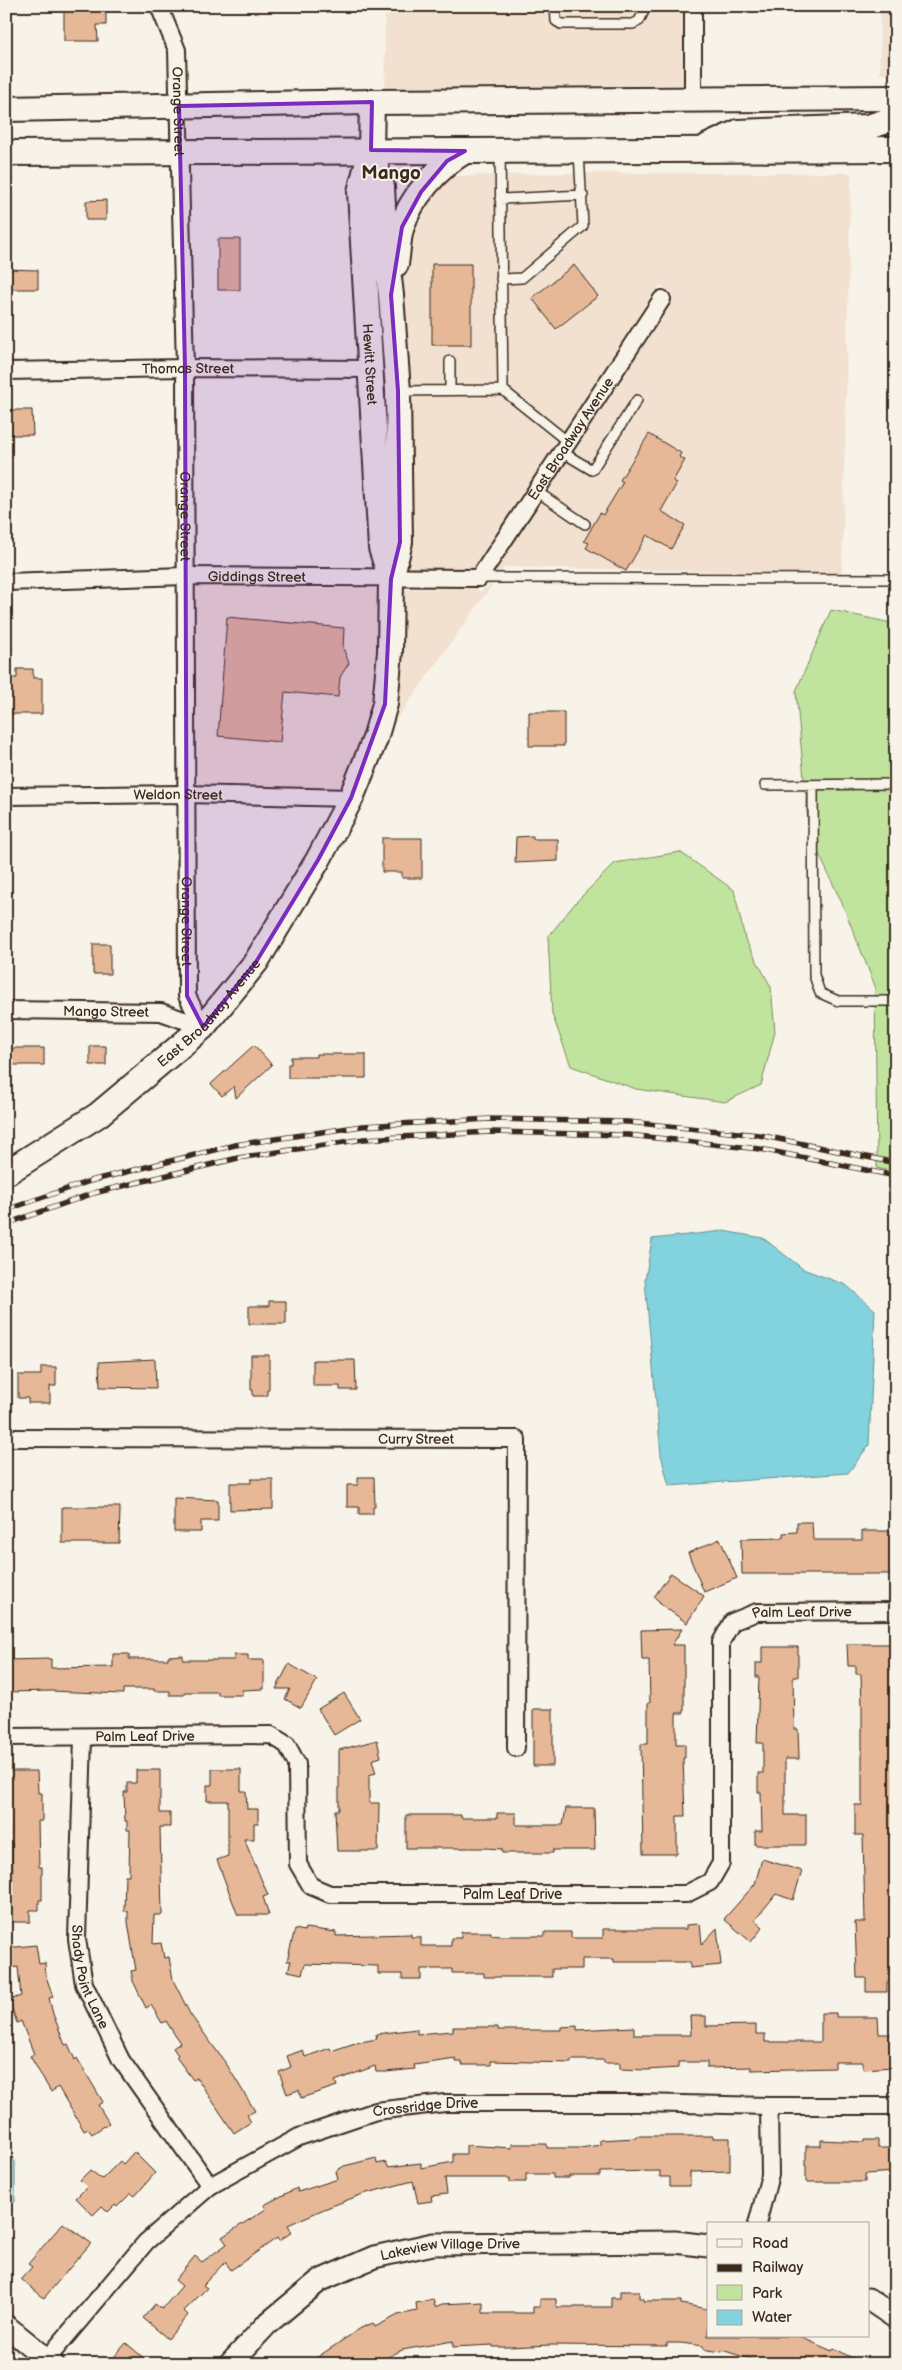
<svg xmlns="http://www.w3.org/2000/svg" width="902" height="2370" font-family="'Balsamiq Sans',sans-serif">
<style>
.built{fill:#f2e1d0}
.green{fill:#c0e49e;stroke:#7e875e}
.water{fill:#83d3de;stroke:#668f91}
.building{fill:#e6b897;stroke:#3b2a1e}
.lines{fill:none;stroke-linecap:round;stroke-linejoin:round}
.service-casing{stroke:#3b2a1e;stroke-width:12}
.minor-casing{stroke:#3b2a1e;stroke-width:20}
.tertiary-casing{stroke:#3b2a1e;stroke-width:25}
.secondary-casing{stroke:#3b2a1e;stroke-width:28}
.service{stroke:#f7f3e8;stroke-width:9}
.minor{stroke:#f7f3e8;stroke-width:16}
.tertiary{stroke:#f7f3e8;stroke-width:21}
.secondary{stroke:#f7f3e8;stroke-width:24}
.rail-casing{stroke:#3b2a1e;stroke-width:5.5}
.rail{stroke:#f7f3e8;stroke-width:4;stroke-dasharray:11;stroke-linecap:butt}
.marked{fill:#7b2cbf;fill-opacity:0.2;stroke:#7b2cbf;stroke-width:4;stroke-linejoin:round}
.labels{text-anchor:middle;stroke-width:4;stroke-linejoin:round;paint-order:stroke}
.street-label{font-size:14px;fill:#3b2a1e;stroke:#f7f3e8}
.district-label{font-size:19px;font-weight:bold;fill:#3b2a1e;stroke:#f7f3e8}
</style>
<rect width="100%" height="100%" fill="#f7f3e8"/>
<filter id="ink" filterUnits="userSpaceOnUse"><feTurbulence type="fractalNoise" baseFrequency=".02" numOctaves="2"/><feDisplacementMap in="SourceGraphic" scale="10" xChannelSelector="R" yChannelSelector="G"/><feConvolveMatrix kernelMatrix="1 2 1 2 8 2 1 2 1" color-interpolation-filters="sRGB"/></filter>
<g filter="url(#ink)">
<path class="built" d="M385 6H684V85L385 88Z
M880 6H896V74H880Z
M570 173H851L842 574 505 567 386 734 400 589 476 588 481 592 484 588H488V581L674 297 660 285 475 568 403 569 400 295 410 231 428 198 447 176Z
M194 586 382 589 376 702 346 788 198 784Z"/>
<path class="green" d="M831 610 896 624V1173L877 1168 875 986 842 903 809 833 796 691Z
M680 852 734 890 745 939 771 987 775 1032 761 1085 725 1102 636 1089 571 1066 552 1014 548 937 576 902 615 863Z"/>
<path class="water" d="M723 1231 763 1238 803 1269 846 1285 875 1310 869 1445 848 1473 669 1486 661 1455 645 1281 652 1239Z
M6 2134 15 2164V2202H6Z"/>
<path class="building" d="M64 6H106V25H97L98 41H64Z
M106 200V220H86V201Z
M218 239H240V290H218Z
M432 264H471V345H432Z
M574 265 598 296 556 329 532 298Z
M6 269 38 270V289H6Z
M10 410H32L33 435H10Z
M649 434 681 453 679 457 685 460 673 481 677 483 661 511 685 525 671 549 647 535 626 571 586 548 589 543 584 541 600 513 603 515 623 482 620 480Z
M227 617 344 628 343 648 349 663 340 677 338 697 285 692 280 742 218 736Z
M17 669H33V678H42V714H7V678H17Z
M529 712H564V746H529Z
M533 836V839H558V861L515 863 516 837Z
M382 838H422V878H402V872H382Z
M93 944H110V974H93Z
M254 1045 272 1065 236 1098 234 1086 222 1096 211 1084Z
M90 1046H106V1065H90Z
M6 1048H44V1065H6Z
M316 1054H366V1078H288V1064H291V1057H316Z
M269 1301H286V1324H249V1306H269Z
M251 1355H269V1390H267V1396H253V1390H251Z
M155 1359 156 1388 100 1387 99 1362Z
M313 1360H355L356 1390H340V1386H313Z
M41 1367H56V1386H50V1403H28V1398H18V1375H41Z
M358 1477H374L375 1507H373V1514H359V1507H347V1485H358Z
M251 1479H273V1509L230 1510V1483H251Z
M174 1498 218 1500V1521H201V1532H174Z
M62 1507H120L119 1543H62Z
M797 1522H812L813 1540H862V1531H893L894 1574H742L741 1539 783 1538V1533L797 1532Z
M720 1539 737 1578 704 1592 688 1553Z
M671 1573 704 1596 687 1623 659 1603 660 1602 654 1597Z
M682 1629 672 1645H684V1713H676V1744H685V1758H683L685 1816H677V1854H643L641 1744H648V1703H650L649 1660H642L641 1630Z
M847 1644H892V1660H896V1977H892V1982H887V1992H866V1978H857L855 1922H865L863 1835H855V1805H862V1707L861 1674H856V1666H848Z
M762 1647H798V1677H793L794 1729H798L799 1759H785V1815H806V1845H755V1831H762L761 1792H758V1773H763V1743H757L759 1677H756V1663H762Z
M113 1654H129V1659H168V1656L183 1655V1660H234V1655H248V1660H264V1689L242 1690V1695H218V1692H184V1695H170V1691H154V1689H123V1694L51 1691 6 1692V1660L51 1659V1668L113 1667Z
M289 1664 317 1680 301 1708 285 1699 290 1689H276Z
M344 1693 360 1719 334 1735 318 1709Z
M533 1709H553V1766H533Z
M377 1740 381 1757 372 1760 376 1773 369 1775V1803H379L378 1851H337L335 1810H339V1750Z
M212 1769H241V1791H246L247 1809H258V1823H254V1839H244L268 1895 263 1897 269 1915H238L237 1913 217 1860 228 1856V1801H207V1785H212Z
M136 1770H160V1813H170V1827H160L162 1915H154L153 1944 161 1943 164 1958 169 1957 173 1980 190 2014 227 2065 255 2111 247 2115 251 2122 234 2133 197 2078 193 2080 176 2057 178 2055 173 2048 180 2043 166 2021 162 2023 151 2005 146 2008 133 1981 131 1971 136 1970 134 1959 128 1922V1911H124L125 1875H129L130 1830H127V1821H125L124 1792H127V1783H136Z
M7 1771H37L38 1793H42V1821H38L39 1867H42V1900H39V1910H30V1922H6V1891H13L12 1843H9V1827H6Z
M566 1808H594L595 1850H553V1853H502V1849L486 1848H406V1815H461V1818H497V1813H516V1825H563Z
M762 1859 802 1871 793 1900 776 1894 755 1920 763 1927 751 1942 724 1919 755 1884Z
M700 1924 702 1944 717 1928 721 1965 690 1968V1962H614V1959H582V1969H552V1977H484V1973H452V1969H421V1979H402V1974H378V1966L305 1964 302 1974 288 1971 291 1961H287L295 1929 304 1931 305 1928 336 1932V1936L411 1934V1937H421V1946H451V1938H461V1932H491V1935L501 1936H545V1932H571V1938H603V1929H686V1925Z
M36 1945 39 1964 45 1963 46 1976 53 1997 49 1998 53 2014 65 2045 68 2044 75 2060 77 2058 103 2102 98 2105 109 2123 92 2134 88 2129 84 2131 58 2087 51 2092 30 2056 34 2054 21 2021 17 2023 9 2000 21 1996 18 1967 9 1968 7 1948Z
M821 2013H836V2017H878L879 2034H894V2067L863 2069V2062H835V2068L751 2070V2067L707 2068V2062H678V2068L647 2070 620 2069V2063H604V2060H571V2063L491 2061V2065H462V2062H456V2059L414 2065 415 2069 386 2072H376L375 2066 335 2081 337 2086 301 2098 299 2090 287 2094 279 2072 291 2067 287 2056 303 2050 305 2057 330 2048 331 2051 355 2043 377 2039 376 2034 417 2029V2034L453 2031V2027H498V2030H561V2027L577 2026V2030L634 2027V2035H691L690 2016H706V2026L756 2025V2034H765V2042H821Z
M636 2136H713V2138H730V2171L690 2172V2186H670V2177H660V2171L600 2172V2176H569V2178H553V2174H526V2182H510V2178H445L447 2194 431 2196 432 2201 418 2203 413 2181 363 2194 324 2209 288 2225 292 2232 279 2241 277 2238 231 2270 225 2262 203 2285 207 2288 184 2311 188 2315 168 2339 143 2318 155 2304 162 2309 182 2286 175 2280 195 2256 202 2262 227 2244 222 2237 266 2209 264 2205 297 2188 298 2192 338 2179 336 2171 344 2166 376 2158 377 2164 386 2162 388 2167 421 2163V2168L453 2162V2154H466V2145L512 2148V2144H547V2148H580L600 2145V2140L636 2138Z
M821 2140 864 2142V2140H878V2148H896V2172L865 2174V2182H806V2146H821Z
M134 2152 155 2173 135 2196 131 2193 117 2207 115 2205 108 2212 102 2206 93 2215 76 2198 87 2187 80 2180 90 2170 102 2179 120 2161 123 2164Z
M63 2223 91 2243 44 2298 21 2279 32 2267 28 2264Z
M620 2291H639V2298H643V2301H681V2304L708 2309V2336H798L832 2351 834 2348 863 2364H766L722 2350V2352L707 2350 703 2348V2346L681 2343H667V2346L551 2345 509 2347H493V2345L453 2347V2341L402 2350 374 2364H307L361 2328 373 2323 375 2327 398 2315 417 2311 416 2303 433 2299 435 2307 442 2304 483 2302V2313H533V2307H540V2299H556V2307H611V2298H620Z
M126 2343 151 2364H121L114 2357Z"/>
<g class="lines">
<defs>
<path id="service" d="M555 6 556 21 561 24H633L639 21 643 13V6
M500 199 583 195
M501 279 522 278 583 226 579 152
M450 361V390
M503 390 568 442
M398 391 503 390 500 151
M562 452 592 470 637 400
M536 491 585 524
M479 578 896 579
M765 785 896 784
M813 785 814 975 820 993 838 1001H896"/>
<g id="minor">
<path id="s1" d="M159 6 177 50 185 368 187 996 203 1027"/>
<path d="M693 6V99"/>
<path id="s2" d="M6 371 185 368 369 369"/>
<path id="s3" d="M6 582 185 576 479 578 662 299"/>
<path id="s4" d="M6 796 185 794 351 798"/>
<path id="s5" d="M6 1010 161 1012 203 1027"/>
<path id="s6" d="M6 1438 517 1439 516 1748"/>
<path id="s7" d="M6 1737 271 1735 287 1745 297 1764 298 1864 311 1886 330 1894H686L710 1882 721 1863V1642L732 1622 757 1612 896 1611"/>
<path id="s8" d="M83 1737 77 1939 84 1984 121 2060 210 2186"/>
<path d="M757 2224 770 2175 769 2106"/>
<path id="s9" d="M47 2359 146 2242 210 2186 299 2137 376 2111 445 2103H638L769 2106H896"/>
</g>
<g id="tertiary">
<path d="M868 2299 896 2318"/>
<path d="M6 2326 53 2364"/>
<path id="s10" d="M230 2364 267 2324 319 2281 374 2257 433 2244 675 2242 708 2246"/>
</g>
<g id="secondary">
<path id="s11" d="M372 102 371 150 360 192 381 548 391 579"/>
<path d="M6 109 372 102 896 98"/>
<path d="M708 146 738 132 868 127 896 118"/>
<path d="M6 153 896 149"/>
<path d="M396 264C398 252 398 240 401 229 410 198 439 166 465 151"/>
<path id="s12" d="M6 1173 98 1115 203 1027 256 962 318 860 351 798 375 739 385 704 390 652 391 579 400 542 398 391 391 295 385 245 382 187 371 150"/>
</g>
</defs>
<use href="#service" class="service-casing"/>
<use href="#minor" class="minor-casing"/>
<use href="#tertiary" class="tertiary-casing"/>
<use href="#secondary" class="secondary-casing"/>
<use href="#service" class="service"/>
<use href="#minor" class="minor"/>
<use href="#tertiary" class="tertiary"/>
<use href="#secondary" class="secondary"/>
<defs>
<path id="rail" d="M6 1210 90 1181 235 1145 362 1126 490 1119 628 1122 759 1135 896 1163
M6 1224 94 1193 238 1158 364 1139 490 1132 628 1135 760 1149 896 1176"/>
</defs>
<use href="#rail" class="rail-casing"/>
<use href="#rail" class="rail"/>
</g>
</g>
<path class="marked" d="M372 102 371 150 465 151 447 161 421 192 402 227 391 295 398 391 400 542 391 579 385 704 351 798 318 860 256 962 203 1027 187 996 185 368 179 106Z"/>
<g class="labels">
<g class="street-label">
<text dy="5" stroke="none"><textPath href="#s1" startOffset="109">Orange Street</textPath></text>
<text dy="5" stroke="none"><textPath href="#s11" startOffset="264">Hewitt Street</textPath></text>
<text dy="5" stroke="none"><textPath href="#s2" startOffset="182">Thomas Street</textPath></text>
<text dy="5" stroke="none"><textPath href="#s3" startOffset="640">East Broadway Avenue</textPath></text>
<text dy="5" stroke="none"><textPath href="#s1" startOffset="514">Orange Street</textPath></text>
<text dy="5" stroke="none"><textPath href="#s3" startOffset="251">Giddings Street</textPath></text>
<text dy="5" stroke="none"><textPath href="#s4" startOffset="172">Weldon Street</textPath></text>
<text dy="5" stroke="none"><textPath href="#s1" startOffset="919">Orange Street</textPath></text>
<text dy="5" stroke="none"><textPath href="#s5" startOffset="100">Mango Street</textPath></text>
<text dy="5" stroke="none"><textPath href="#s12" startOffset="260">East Broadway Avenue</textPath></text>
<text dy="5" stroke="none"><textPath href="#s6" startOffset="410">Curry Street</textPath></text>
<text dy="5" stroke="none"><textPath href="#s7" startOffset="1172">Palm Leaf Drive</textPath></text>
<text dy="5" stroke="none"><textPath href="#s7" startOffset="139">Palm Leaf Drive</textPath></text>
<text dy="5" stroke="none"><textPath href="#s7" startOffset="634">Palm Leaf Drive</textPath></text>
<text dy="5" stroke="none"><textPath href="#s8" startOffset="242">Shady Point Lane</textPath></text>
<text dy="5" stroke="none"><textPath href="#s9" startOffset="471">Crossridge Drive</textPath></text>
<text dy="5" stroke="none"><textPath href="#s10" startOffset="259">Lakeview Village Drive</textPath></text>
</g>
<g class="district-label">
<text x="391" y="179">Mango</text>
</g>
</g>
<rect width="902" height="2370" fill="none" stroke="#f7f3e8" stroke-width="25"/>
<rect x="12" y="12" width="877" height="2345" fill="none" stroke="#3b2a1e" stroke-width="2" filter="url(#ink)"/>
<rect x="707" y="2222" width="162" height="115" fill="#f7f3e8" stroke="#aca397"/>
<rect x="717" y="2239" width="25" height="8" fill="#f7f3e8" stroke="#aca397"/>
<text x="752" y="2248" font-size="15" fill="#3b2a1e">Road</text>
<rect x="717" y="2264" width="25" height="8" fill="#3b2a1e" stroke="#aca397"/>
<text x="752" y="2272" font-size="15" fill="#3b2a1e">Railway</text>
<rect x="717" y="2285" width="25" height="15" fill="#c0e49e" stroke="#aca397"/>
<text x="752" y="2298" font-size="15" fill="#3b2a1e">Park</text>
<rect x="717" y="2310" width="25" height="15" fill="#83d3de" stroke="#aca397"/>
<text x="752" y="2322" font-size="15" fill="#3b2a1e">Water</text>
</svg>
